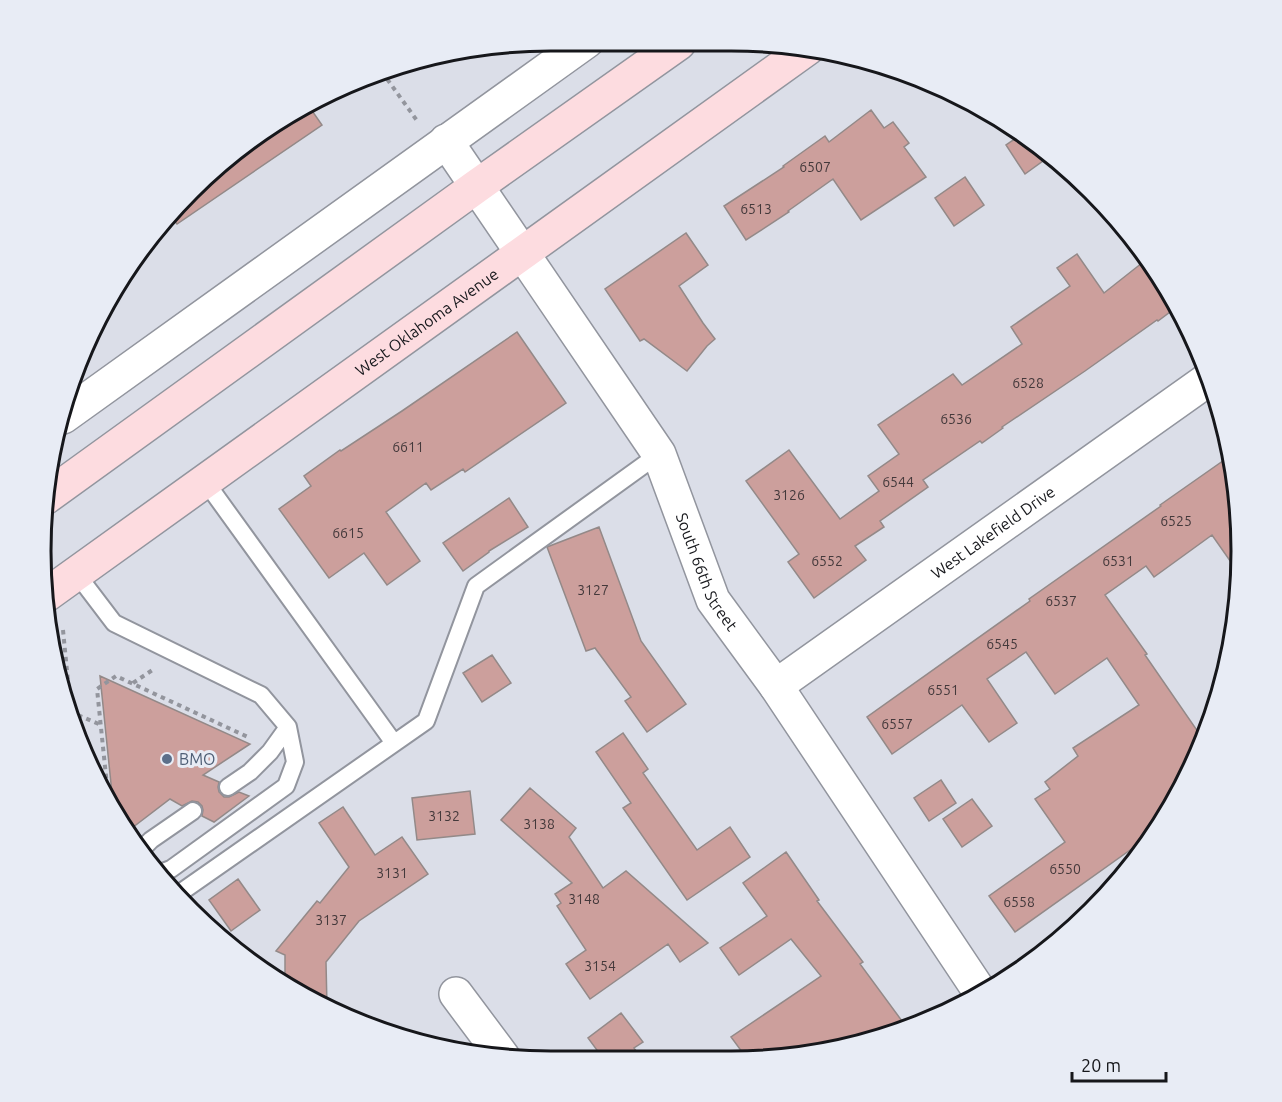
<svg xmlns="http://www.w3.org/2000/svg" width="1282" height="1102" font-family="Ubuntu,sans-serif">
<style>
.building{fill:#cc9f9c;stroke:#938988;stroke-width:1.5}
.lines{fill:none;stroke-linecap:round;stroke-linejoin:round}
.service-casing{stroke:#92959e;stroke-width:20}
.minor-casing{stroke:#92959e;stroke-width:36}
.secondary-casing{stroke:#92959e;stroke-width:36}
.path{stroke:#93959d;stroke-width:4;stroke-dasharray:4.5 4.5;stroke-linecap:butt}
.service{stroke:#fff;stroke-width:16}
.minor{stroke:#fff;stroke-width:33}
.secondary{stroke:#fddce0;stroke-width:33}
.service-dot{fill:#5c6f8a;stroke:#e8ecf5;stroke-width:2}
.labels{text-anchor:middle;stroke-width:6;stroke-linejoin:round;paint-order:stroke}
.number-label{font-size:14px;fill:#44393b}
.street-label{font-size:16px;fill:#16171b;stroke:#e8ecf5}
.service-label{font-size:16px;fill:#4e5e75;stroke:#e8ecf5;text-anchor:start}
.rim{fill:none;stroke:#16171b;stroke-width:3}
</style>
<rect width="100%" height="100%" fill="#dbdee8"/>
<path class="building" d="M308 105 322 125 177 224 171 217 215 167Z
M871 110 884 128 893 122 909 143 904 147 926 177 861 220 833 179 788 211 789 212 746 240 724 206 784 167 783 166 825 136 829 142Z
M1022 134 1035 142 1047 158 1025 174 1006 145Z
M965 177 984 205 954 226 935 198Z
M686 233 708 265 679 286 703 323 715 339 707 346 687 371 644 339 640 341 605 289Z
M1077 254 1104 293 1147 259 1173 296 1178 306 1158 321 1157 320 1085 371 1002 427 1003 428 982 443 980 441 923 480 928 487 880 521 884 527 855 546 866 560 814 598 788 562 799 554 746 481 789 450 840 519 879 491 868 476 899 454 878 425 953 374 962 385 1022 344 1011 327 1070 286 1057 268Z
M517 332 566 403 465 472 463 469 431 490 426 483 386 512 420 561 387 585 364 553 329 578 279 509 311 486 304 476 340 450 341 451 402 411Z
M1230 456 1237 484 1240 575 1212 535 1154 577 1146 566 1105 595 1147 654 1145 655 1203 739 1189 776 1144 849 1140 843 1015 932 989 896 1065 842 1035 799 1050 789 1045 782 1078 756 1073 748 1139 705 1107 658 1055 694 1026 652 987 679 1017 723 989 742 962 705 892 754 867 717 1030 601 1029 599 1161 506 1160 505Z
M509 498 528 527 489 551V552L463 571 443 543Z
M599 527 641 641 686 704 647 732 625 701 631 697 595 648 586 651 547 547Z
M492 655 511 683 482 702 463 673Z
M100 676 250 744 203 775 219 782 218 787 219 792 224 797H229L239 792 249 796 214 822 202 816 203 810 202 806 198 802 192 801 182 806 170 799 128 831 114 813Z
M623 733 648 769 643 773 697 850 730 827 750 857 687 900 623 808 631 803 596 752Z
M941 780 956 803 929 821 914 798Z
M530 788 576 828 569 837 603 888 626 871 708 943 680 962 668 944 590 999 566 964 586 950 557 906 561 903 555 894 572 883 501 820Z
M470 791 475 834 417 840 412 798Z
M972 799 992 826 962 847 943 819Z
M343 807 375 855 402 837 428 874 359 921 326 962 327 1007 285 985V955L276 951 317 901 320 903 349 867 319 823Z
M786 852 819 900 817 901 863 962 860 964 902 1021 879 1037 765 1060H748L731 1037 821 976 791 939 739 975 720 948 767 916 743 883Z
M238 879 260 910 231 931 209 900Z
M621 1013 643 1042 634 1048 643 1061H605L588 1038Z"/>
<g class="lines">
<defs>
<path id="service" d="M205 481 394 743
M76 573 114 623 261 695 288 727 295 762 286 786 171 869 160 873
M228 787 250 772 270 752 288 727
M142 849 151 840 193 811
M177 895 426 721 476 586 659 454"/>
<g id="minor">
<path id="s1" d="M446 141 659 454 713 600 776 686 982 995"/>
<path d="M63 417 587 41"/>
<path id="s2" d="M776 686 1210 378"/>
<path d="M456 994 503 1057"/>
</g>
<g id="secondary">
<path d="M45 498 477 186 679 43"/>
<path id="s3" d="M45 596 808 48"/>
</g>
</defs>
<use href="#service" class="service-casing"/>
<use href="#minor" class="minor-casing"/>
<use href="#secondary" class="secondary-casing"/>
<path class="path" d="M382 72 418 122
M63 630 71 712 101 725
M133 683 154 669
M109 805 97 689 116 676 250 738"/>
<use href="#service" class="service"/>
<use href="#minor" class="minor"/>
<use href="#secondary" class="secondary"/>
</g>
<circle class="service-dot" cx="167" cy="759" r="6"/>
<g class="labels">
<g class="number-label">
<text x="815" y="172">6507</text>
<text x="756" y="214">6513</text>
<text x="1028" y="388">6528</text>
<text x="956" y="424">6536</text>
<text x="408" y="452">6611</text>
<text x="898" y="487">6544</text>
<text x="789" y="500">3126</text>
<text x="1176" y="526">6525</text>
<text x="348" y="538">6615</text>
<text x="827" y="566">6552</text>
<text x="1118" y="566">6531</text>
<text x="593" y="595">3127</text>
<text x="1061" y="606">6537</text>
<text x="1002" y="649">6545</text>
<text x="943" y="695">6551</text>
<text x="897" y="729">6557</text>
<text x="444" y="821">3132</text>
<text x="539" y="829">3138</text>
<text x="1065" y="874">6550</text>
<text x="392" y="878">3131</text>
<text x="584" y="904">3148</text>
<text x="1019" y="907">6558</text>
<text x="331" y="925">3137</text>
<text x="600" y="971">3154</text>
</g>
<g class="street-label">
<text dy="6" stroke="none"><textPath href="#s3" startOffset="470">West Oklahoma Avenue</textPath></text>
<text dy="6" stroke="none"><textPath href="#s2" startOffset="266">West Lakefield Drive</textPath></text>
<text dy="6" stroke="none"><textPath href="#s1" startOffset="506">South 66th Street</textPath></text>
</g>
<g class="service-label">
<text x="179" y="765">BMO</text>
</g>
</g>
<path d="M0 0H1282V1102H0ZM551 51H731A500 500 0 0 1 1231 551V551A500 500 0 0 1 731 1051H551A500 500 0 0 1 51 551V551A500 500 0 0 1 551 51Z" fill="#e8ecf5" fill-rule="evenodd"/>
<path class="rim" d="M551 51H731A500 500 0 0 1 1231 551V551A500 500 0 0 1 731 1051H551A500 500 0 0 1 51 551V551A500 500 0 0 1 551 51Z"/>
<path d="M1072 1072v9h94v-9" fill="none" stroke="#16171b" stroke-width="3"/>
<text x="1081" y="1072" font-size="18" fill="#16171b" stroke="#e8ecf5" stroke-width="4.5" paint-order="stroke">20 m</text>
</svg>
